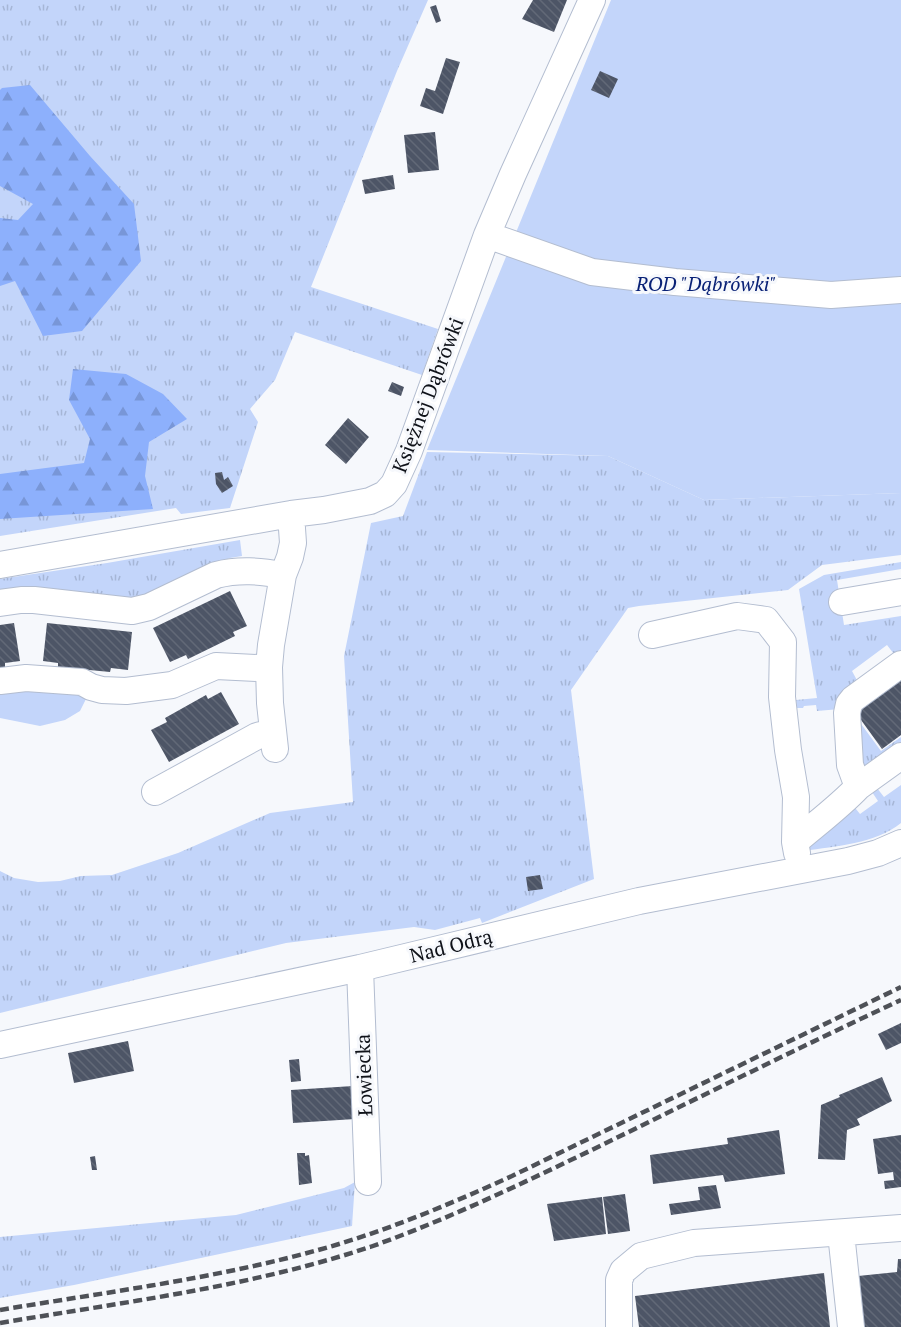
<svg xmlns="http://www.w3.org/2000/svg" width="901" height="1327" font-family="'PT Serif',serif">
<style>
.grass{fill:url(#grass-tufts)}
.forest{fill:url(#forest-firs)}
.green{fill:#c3d5fa}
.building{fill:url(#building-back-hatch)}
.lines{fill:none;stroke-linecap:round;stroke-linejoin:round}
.minor-casing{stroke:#b3bdd0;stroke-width:28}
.minor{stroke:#fff;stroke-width:26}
.rail{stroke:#4e5157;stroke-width:4.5;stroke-dasharray:9 4.5;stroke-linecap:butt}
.labels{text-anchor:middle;stroke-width:6;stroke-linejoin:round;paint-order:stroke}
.park-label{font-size:20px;font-style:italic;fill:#092176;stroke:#f6f8fc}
.street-label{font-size:20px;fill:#0f1219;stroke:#f6f8fc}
</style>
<defs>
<pattern id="grass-tufts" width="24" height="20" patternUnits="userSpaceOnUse" patternTransform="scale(1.5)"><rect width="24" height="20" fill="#c3d5fa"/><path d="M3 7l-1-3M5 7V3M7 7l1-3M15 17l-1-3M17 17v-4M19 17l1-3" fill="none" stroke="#a6b6d6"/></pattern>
<pattern id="forest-firs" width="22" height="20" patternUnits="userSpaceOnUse" patternTransform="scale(1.5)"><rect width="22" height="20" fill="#8db0fc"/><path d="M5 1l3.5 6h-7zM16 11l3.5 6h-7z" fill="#7896d7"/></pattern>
<pattern id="building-back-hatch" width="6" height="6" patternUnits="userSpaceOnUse" patternTransform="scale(1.5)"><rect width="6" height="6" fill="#4d5566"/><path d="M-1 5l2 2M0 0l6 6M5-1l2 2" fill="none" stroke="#626977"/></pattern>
</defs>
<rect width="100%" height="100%" fill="#f6f8fc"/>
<path class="grass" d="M0 0H428L397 71 311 287 438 329 422 375 295 332 275 380 250 409 258 422 230 508 181 514 176 508 0 536Z
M427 452 608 456 704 500 901 493V555L822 565 788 590 639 606 628 608 571 690 594 879 482 923 480 918 435 930 414 927 286 943 0 1013V871L14 878 38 882 60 881 81 876 112 875 178 853 270 813 353 802 344 656 371 523 403 516Z
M240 540 242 556 230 558 194 572 136 602 69 590 0 594V579L107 563Z
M901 562V569L837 580 844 625 901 616V655L894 654 887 645 852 671 859 684 840 709 817 711 816 705 804 706 803 708H797L796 700 817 698 799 589 824 575Z
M853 713 881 751 901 737V746L865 767 861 765Z
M901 785V823C875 844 836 846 804 851L852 804 860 814 878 801 872 792 877 788 884 797Z
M355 1182 352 1226 74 1285 0 1298V1237L236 1215 344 1188Z"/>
<path class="forest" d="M30 85 90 156 134 204 141 261 82 331 43 336 15 281 0 286V218L18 220 33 204 0 186V90L2 88Z
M73 369 126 374 163 394 187 419 149 442 145 476 153 509 0 519V474L84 463 90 439 69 400Z"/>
<path class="green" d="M611 0H901V493L704 500 608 456 427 450Z
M27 687 81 692 87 697 80 711 65 720 40 726 0 718V690Z"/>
<path class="building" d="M533 0H567L554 32 522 19Z
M436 5 441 21 436 23 430 7Z
M446 58 460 62 443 114 420 106 426 88 435 91Z
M600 71 618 79 609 98 591 90Z
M435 132 439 170 408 173 404 135Z
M393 175 395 189 365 194 362 180Z
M392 382 404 387 401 396 388 391Z
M348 418 369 437 346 464 325 445Z
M222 472 224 480 228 477 233 486 222 493 216 484 215 473Z
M230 591 247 626 233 632 235 636 188 659 186 655 170 662 153 628Z
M14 623 20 661 5 663V667L0 668V625Z
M47 623 132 632 128 670 111 668 110 672 58 667V663L43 661Z
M901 680V735L882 749 856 713Z
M221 692 239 724 169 762 151 730 167 722 165 718 206 695 208 699Z
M540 875 543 889 528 891 526 877Z
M901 1023V1043L886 1050 878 1034Z
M128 1041 134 1071 74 1083 68 1053Z
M299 1059 301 1081 291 1082 289 1060Z
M882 1077 892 1101 857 1119 860 1125 847 1130 845 1160 818 1159 821 1105 840 1097 839 1095Z
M353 1086 355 1119 293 1123 291 1090Z
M779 1130 785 1174 725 1182 723 1175 653 1184 650 1155 728 1144 727 1138Z
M901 1135V1187L885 1189 884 1181 894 1180 893 1172 878 1174 873 1139Z
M297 1153H305V1156L309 1155 312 1183 299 1185Z
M95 1156 97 1170H92L90 1157Z
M716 1185 721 1208 671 1215 669 1204 700 1200 698 1187Z
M625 1194 630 1231 608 1234 603 1197Z
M602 1197 606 1234 554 1241 547 1204Z
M898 1259H901V1327H864L858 1276 897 1272Z
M824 1273 830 1327H639L635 1296Z"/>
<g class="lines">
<defs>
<path id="minor" d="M487 235 592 272 675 282 831 295 901 290
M0 565 291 514 324 510 370 501 385 494 394 484 409 451 487 235 513 174 592 0
M842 602 901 592
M0 603 21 600H34L132 611 149 607 216 575C239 569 260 571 283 575
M652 635 737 616 766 620 783 642 782 697 788 750 796 797 795 842
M0 681 26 678 82 682 91 687 102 690 126 691 172 685 216 666 257 668 269 667
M275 749 270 703 269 667 271 645 283 575 290 557 293 543 291 514
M858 787 901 756
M155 792 257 736 273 732
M797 853 795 842C816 824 839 807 858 787L850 765 847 713 849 704 853 699 901 664
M360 968 368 1182
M0 1045 360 968 639 901 848 861 878 853 901 843
M841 1233 851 1327
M619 1327V1280L623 1271 641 1256 694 1243 901 1228"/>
</defs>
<use href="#minor" class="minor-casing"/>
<use href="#minor" class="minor"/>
<path class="rail" d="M0 1310C113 1291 229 1277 339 1244 398 1226 455 1202 512 1176L901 987
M0 1323C124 1302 250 1287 370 1247 449 1219 525 1182 600 1146 700 1097 800 1047 901 1000"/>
</g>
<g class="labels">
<g class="park-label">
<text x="706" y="291">ROD "Dąbrówki"</text>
</g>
<g class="street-label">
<text transform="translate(428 395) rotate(-69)" y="7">Księżnej Dąbrówki</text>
<text transform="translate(451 946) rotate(-14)" y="7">Nad Odrą</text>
<text transform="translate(364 1075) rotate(-92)" y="7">Łowiecka</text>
</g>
</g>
</svg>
